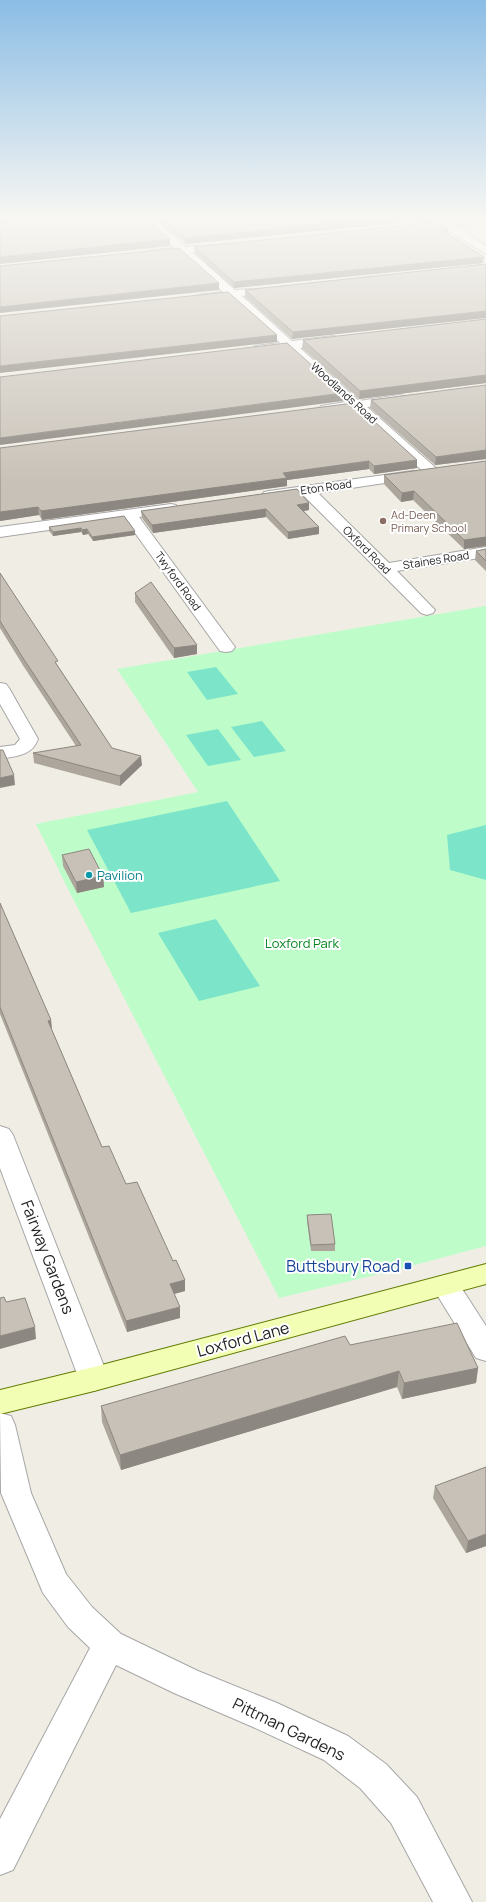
<svg xmlns="http://www.w3.org/2000/svg" width="486" height="1902" font-family="Manrope,sans-serif">
<style>
.park{fill:#befdca}
.pitch{fill:#7ce5c9}
.lines{fill:none;stroke-linecap:round;stroke-linejoin:round}
.street-casing{stroke:#a6a6a6;stroke-width:2}
.secondary-casing{stroke:#5f7b00;stroke-width:2}
.street{fill:#fff;fill-rule:evenodd}
.secondary{fill:#f2feb4;fill-rule:evenodd}
.wall{fill:#aca69d}
.shaded-wall{fill:#8c8780}
.building{fill:#c8c1b7;stroke:#8c8780}
.education-dot{fill:#8d6e63;stroke:#fff;stroke-width:1.5}
.culture-dot{fill:#0f9aa8;stroke:#fff;stroke-width:1.5}
.transit-dot{fill:#1a4fb4;stroke:#fff;stroke-width:1.5}
.labels{text-anchor:middle;stroke-width:4;stroke-linejoin:round;paint-order:stroke}
.far-street-label{font-size:11px;fill:#1f1f1f;stroke:#fff}
.far-education-label{font-size:11px;fill:#785e54;stroke:#fff;text-anchor:start}
.culture-label{font-size:13px;fill:#0d838f;stroke:#fff;text-anchor:start}
.park-label{font-size:13px;fill:#04861e;stroke:#fff}
.near-street-label{font-size:16px;fill:#1f1f1f;stroke:#fff}
.near-transit-label{font-size:16px;fill:#164399;stroke:#fff;text-anchor:end}
</style>
<rect width="100%" height="100%" fill="#f0eee4"/>
<path class="park" d="M486 606V1246L392 1271 279 1298 70 893 36 824 198 792 117 669Z"/>
<path class="pitch" d="M216 667 238 694 207 700 187 672Z
M262 721 286 751 254 757 231 727Z
M218 729 241 760 208 766 186 735Z
M227 801 280 881 131 913 87 830Z
M486 825V880L450 870 447 835Z
M216 919 260 986 199 1001 158 933Z"/>
<g class="lines">
<defs>
<path id="street" d="M143 219H154L185 247 228 244 229 246 224 249 192 252 235 290 277 288 279 290 277 292 242 296 292 341 333 336 337 337 339 340 337 343 300 348 359 401 399 395 404 396 405 399 404 402 367 407 437 469 439 472 437 475H427L354 409 326 413 321 412 319 409 321 406 346 402 287 349 259 353 255 352 253 349 255 346 280 343 230 298 198 299 196 297 198 295 223 292 180 253 148 255 147 253 148 251 174 248Z
M436 219 447 220 486 219V222L455 225 486 246V254L443 227 411 230 406 227 411 224 436 221Z
M413 471 418 472 420 475 418 478 318 493 389 563 486 547V557L397 571 435 610 433 613 427 615 421 613 303 495 269 499 264 498 262 495 264 492 269 491Z
M171 504 176 505 178 508 176 511 139 517 232 643 235 647 232 651 226 652 220 651 125 519 0 537V527Z
M0 683 6 684 9 688 38 739C32 756 16 756 0 759V747L15 745 20 739 0 704Z
M0 1126 9 1129 13 1135 109 1379 104 1387 94 1391 84 1387 79 1379 0 1168Z
M445 1275 455 1278 486 1326V1361L476 1358 431 1285 435 1278Z
M0 1413 11 1416 15 1425 31 1493 66 1574 92 1607 121 1634 198 1671 277 1703 348 1736 386 1764 417 1797 472 1902H433L391 1823 360 1788 324 1760 253 1727 174 1693 116 1665 13 1870 0 1875V1819L90 1648 68 1627 43 1593 1 1493Z"/>
<path id="secondary" d="M486 1264V1284L94 1391 0 1414V1390L94 1367Z"/>
</defs>
<use href="#street" class="street-casing"/>
<use href="#secondary" class="secondary-casing"/>
<use href="#street" class="street"/>
<use href="#secondary" class="secondary"/>
</g>
<path class="wall" d="M156 219H426V220L186 244Z
M448 234 483 263 234 288 195 253 194 247Z
M486 264 292 339 245 297V290Z
M486 319V383L359 399 302 348 303 340Z
M486 385V459L435 465 370 408 371 400Z
M354 403 417 468 374 474 369 469 287 480V486L42 520 39 515 0 521V448Z
M486 461V546L464 549 413 500 401 502 384 484V475Z
M309 503V510L304 511 319 527V534L288 539 266 517 153 533 142 518 141 511Z
M49 527 135 531V535L93 541 88 534 83 535 81 532 53 536 49 531Z
M486 549V571L475 560 476 551Z
M0 573 58 666 112 748 142 765 120 786 34 763 33 753 76 746 24 667 0 628Z
M135 593 197 654 174 658 135 602Z
M62 855 103 876 104 887 77 893 63 866Z
M0 903 51 1020 52 1030 102 1147 126 1184 173 1261 185 1280V1291L174 1294 180 1307V1318L127 1332 0 1014Z
M307 1215 335 1244V1251H311L307 1221Z
M350 1345 478 1368 476 1383 402 1399 397 1387 121 1470 102 1422 101 1406Z
M486 1467V1546L466 1553 433 1498 435 1486Z"/>
<path class="shaded-wall" d="M375 219H426V220L186 244 185 238Z
M448 228V234L440 229Z
M170 239V246L0 264V257Z
M484 257 483 263 234 288V282Z
M219 283V290L0 313V307Z
M486 311V318L292 339 293 332Z
M277 335V342L0 373V366Z
M486 375V383L359 399 360 391Z
M343 393V401L0 445V438Z
M486 450V459L435 465 436 457Z
M417 460V468L374 474V466Z
M369 461V469L287 480V486L42 520 41 511 283 473Z
M414 491 413 500 401 502 402 493Z
M309 503V510L297 512V505Z
M38 507 39 515 0 521V512Z
M266 509V517L153 533 152 525Z
M319 527V534L288 539V532Z
M81 528V532L53 536V532Z
M87 529 88 534 83 535 82 530Z
M135 531V535L93 541 92 537Z
M486 537V546L464 549V540Z
M197 645V654L174 658V648Z
M141 756 142 765 120 786V776Z
M14 775 15 785 0 788V778Z
M103 876 104 887 77 893 76 882Z
M51 1020 52 1031 48 1021Z
M185 1280V1291L170 1295V1284Z
M180 1307V1318L127 1332 126 1321Z
M35 1327 36 1339 0 1349V1336Z
M478 1368 476 1383 402 1399 404 1383Z
M399 1371 397 1387 121 1470 120 1455Z
M486 1534V1546L466 1553 468 1541Z"/>
<path class="building" d="M38 219H147L170 239 0 257V222Z
M163 219H375L185 238Z
M438 222 448 228 440 229 484 257 234 282 194 247Z
M179 248 219 283 0 307V266Z
M486 264V311L293 332 245 290Z
M228 292 277 335 0 366V316Z
M486 319V375L360 391 303 340Z
M287 343 343 393 0 438V377Z
M486 385V450L436 457 371 400Z
M354 403 417 460 374 466 369 461 283 473 287 478 41 511 38 507 0 512V448Z
M486 461V537L464 540 414 491 402 493 384 475Z
M297 489 309 503 297 505 319 527 288 532 266 509 152 525 141 511Z
M124 516 135 531 92 537 87 529 82 530 81 528 53 532 49 527Z
M486 549V561L476 551Z
M0 573 58 661 55 662 112 748 141 756 120 776 33 753 81 745 23 658 0 621Z
M151 582 197 645 174 648 135 593Z
M0 750H3L14 775 0 778Z
M89 849 103 876 76 882 62 855Z
M0 903 51 1020 48 1021 102 1147 109 1146 126 1184 137 1182 173 1261 176 1260 185 1280 170 1284 180 1307 126 1321 0 1007Z
M331 1214 335 1244 311 1245 307 1215Z
M4 1297 6 1302 25 1298 35 1327 0 1336V1298Z
M457 1323 478 1368 404 1383 399 1371 120 1455 101 1406 345 1336 350 1345Z
M486 1467V1534L468 1541 435 1486Z"/>
<linearGradient id="sky" x2="0" y2="1"><stop stop-color="#8bbde5"/><stop offset="0.45" stop-color="#f8f7f3"/><stop offset="1" stop-color="#f8f7f3" stop-opacity="0"/></linearGradient>
<rect width="486" height="485" fill="url(#sky)"/>
<circle class="education-dot" cx="383" cy="521" r="4"/>
<circle class="culture-dot" cx="89" cy="875" r="4"/>
<rect class="transit-dot" x="404" y="1262" width="8" height="8" rx="2"/>
<g class="labels">
<g class="far-street-label">
<text transform="translate(344 393) rotate(42)" y="4">Woodlands Road</text>
<text transform="translate(326 487) rotate(-8)" y="4">Eton Road</text>
<text transform="translate(367 550) rotate(45)" y="4">Oxford Road</text>
<text transform="translate(436 560) rotate(-9)" y="4">Staines Road</text>
<text transform="translate(178 581) rotate(54)" y="4">Twyford Road</text>
</g>
<g class="far-education-label">
<text x="391" y="519">Ad-Deen<tspan x="391" dy="13">Primary School</tspan></text>
</g>
<g class="culture-label">
<text x="97" y="880">Pavilion</text>
</g>
<g class="park-label">
<text x="302" y="948">Loxford Park</text>
</g>
<g class="near-street-label">
<text transform="translate(48 1257) rotate(69)" y="6">Fairway Gardens</text>
<text transform="translate(243 1339) rotate(-15)" y="6">Loxford Lane</text>
<text transform="translate(289 1729) rotate(26)" y="6">Pittman Gardens</text>
</g>
<g class="near-transit-label">
<text x="400" y="1272">Buttsbury Road</text>
</g>
</g>
</svg>
